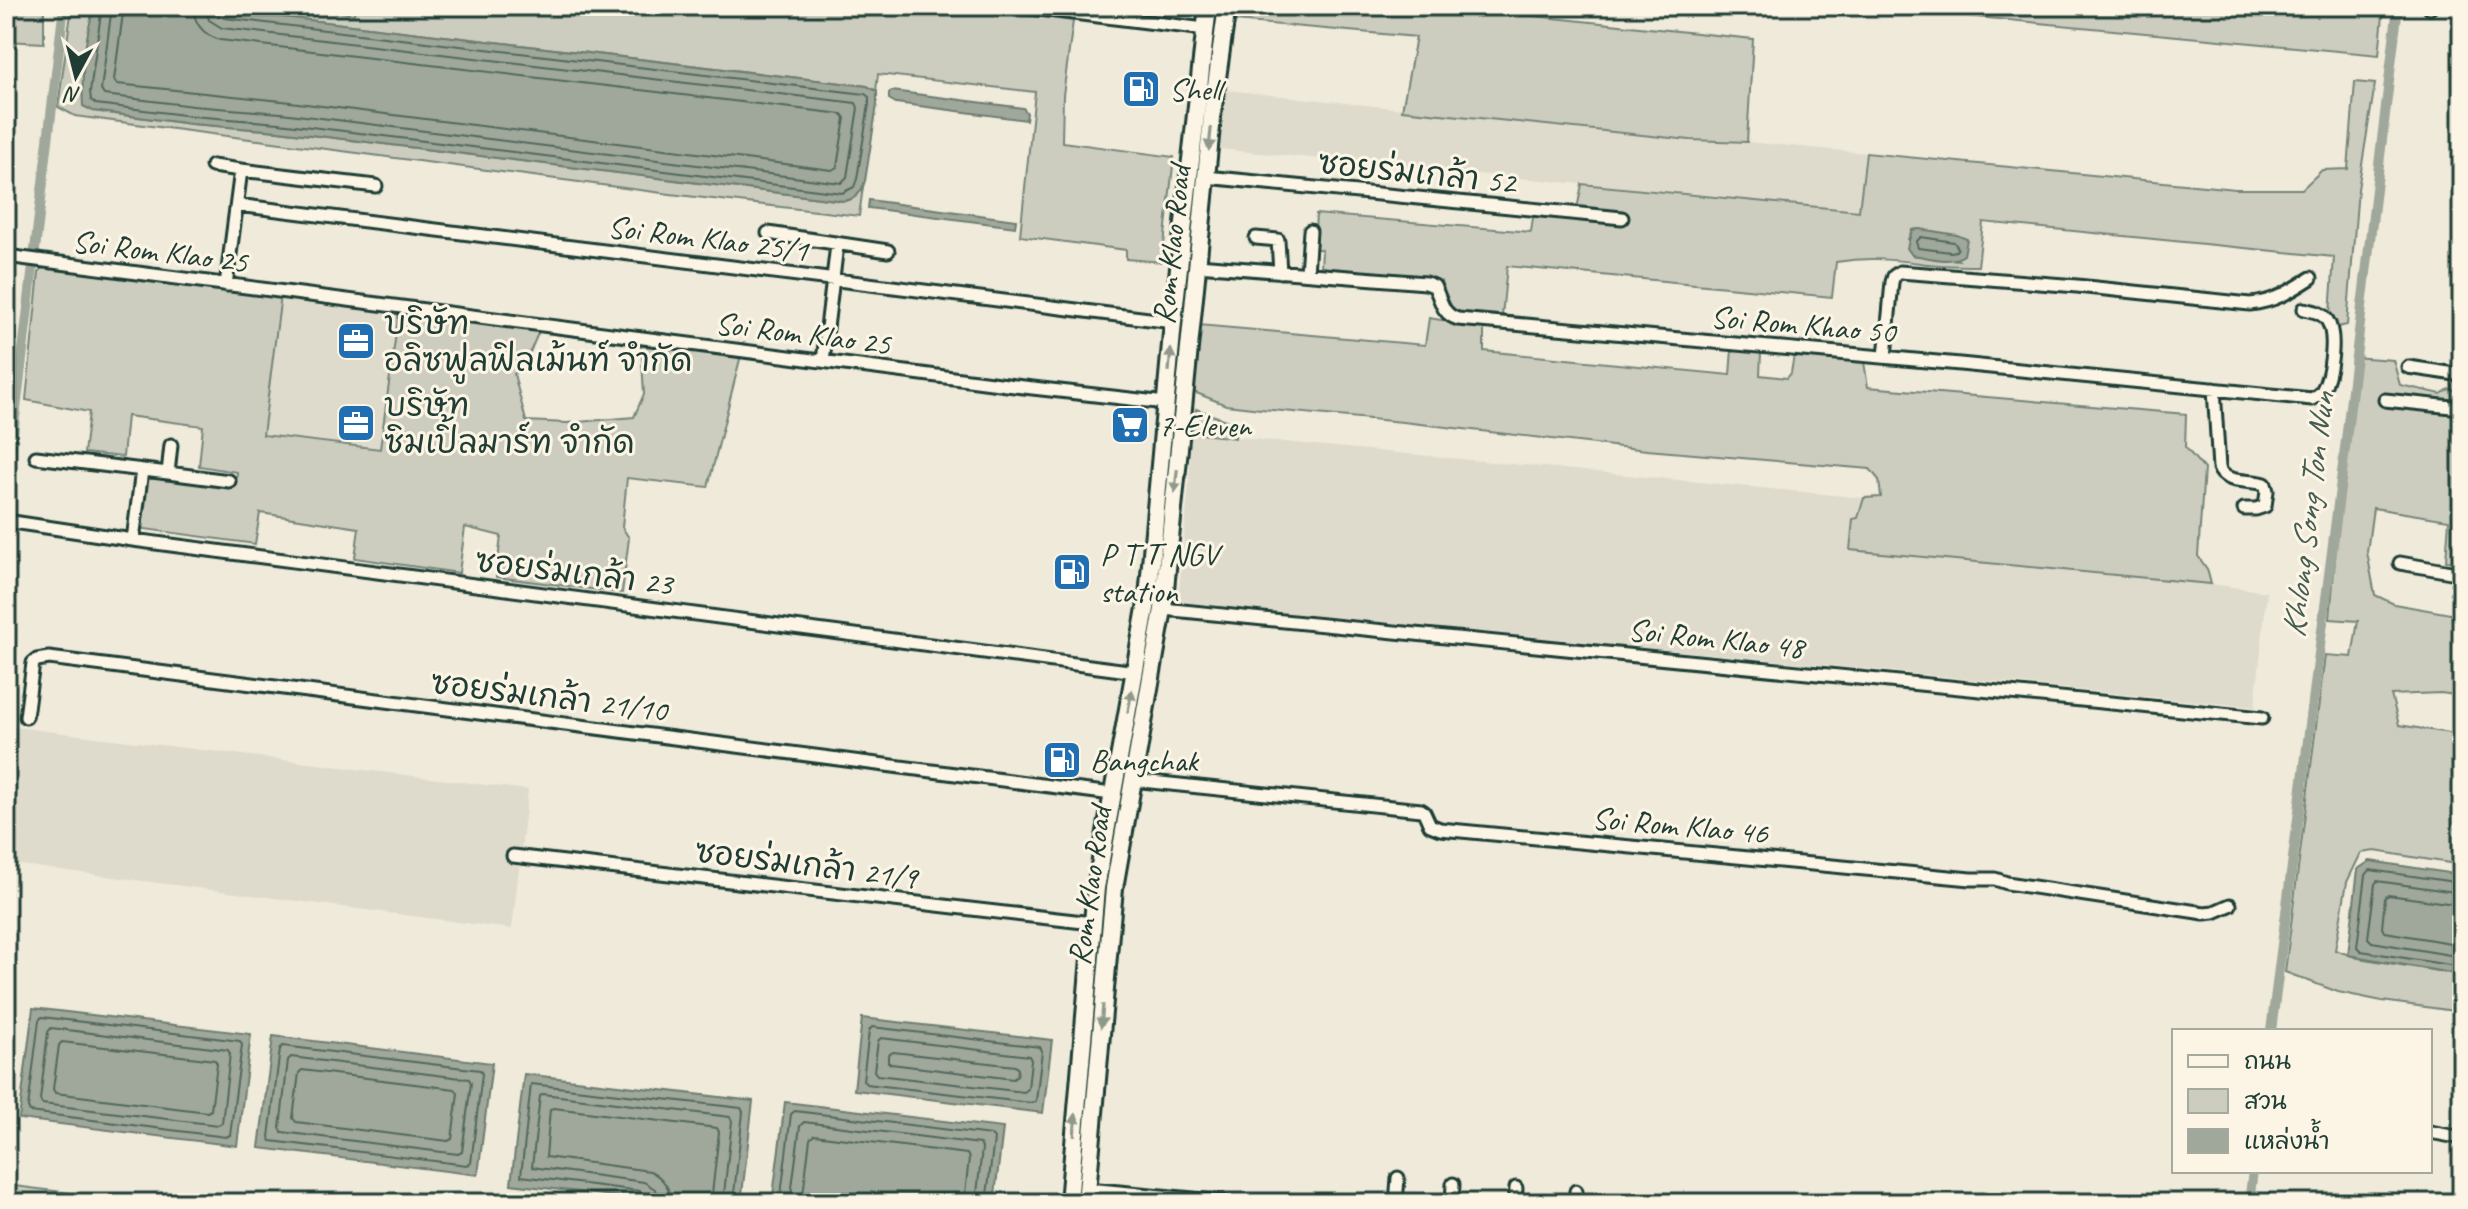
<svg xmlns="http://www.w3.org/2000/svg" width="2468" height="1209" font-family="Caveat,'Playpen Sans Thai',sans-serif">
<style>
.built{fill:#dedbcc}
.green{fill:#cccdbf;stroke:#76857a;stroke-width:2;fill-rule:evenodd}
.water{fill:#9fa89a;stroke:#6c7d71;stroke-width:2}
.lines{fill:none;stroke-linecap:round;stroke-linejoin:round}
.shore{stroke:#52685d;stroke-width:2}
.canal{stroke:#9fa89a;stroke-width:10}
.minor-casing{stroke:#1f3d34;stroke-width:17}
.primary-casing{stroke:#1f3d34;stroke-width:22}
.minor{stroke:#fcf5e5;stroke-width:11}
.primary{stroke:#fcf5e5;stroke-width:16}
.oneway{fill:#8e998c}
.labels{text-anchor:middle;stroke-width:6;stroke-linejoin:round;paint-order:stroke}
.poi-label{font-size:32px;fill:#1f3d34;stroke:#fcf5e5;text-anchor:start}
.street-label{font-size:32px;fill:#1f3d34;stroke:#fcf5e5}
.water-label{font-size:34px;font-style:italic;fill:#455d53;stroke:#fcf5e5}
</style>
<rect width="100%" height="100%" fill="#efeada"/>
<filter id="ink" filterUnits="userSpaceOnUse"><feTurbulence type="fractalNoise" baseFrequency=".0125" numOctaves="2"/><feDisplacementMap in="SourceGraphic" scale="16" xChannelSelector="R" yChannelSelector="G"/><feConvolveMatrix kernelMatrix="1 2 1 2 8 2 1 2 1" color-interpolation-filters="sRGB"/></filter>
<g filter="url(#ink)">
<path class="built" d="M1226 90 1690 140 1747 142 1866 153 1859 211 1220 149Z
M281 295 399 311 380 449 262 435Z
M1191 433 1864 498 1858 518 1852 519 1850 550 2211 584 2267 592 2255 707 1178 602 1189 486Z
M6 726 528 790 512 929 6 863Z"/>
<path class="green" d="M6 6H44V43L6 41Z
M72 6H95L91 18 82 92 93 111 191 124 278 131 844 201 852 199 863 187 859 216 670 194 75 116 58 107Z
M191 6H299L354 14 355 6H955L1073 21 1063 95 1062 142 1174 157 1162 262 1126 259V250L1020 236 1035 92 878 74 876 91 867 86Z
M1236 6H1438L1753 39 1747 142 1690 140 1402 110 1416 37 1235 21Z
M1860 6H2384L2379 55Z
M2355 82 2375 84 2358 189 2347 325 2337 327 2330 314 2334 257 1983 222 1978 266C1959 266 1939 266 1920 263 1889 259 1867 257 1836 262L1832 297 1507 266 1502 316 1453 312 1445 300 1441 281 1321 268 1322 250 1314 248 1316 214 1531 232 1534 210 1580 213 1578 204 1582 184 1859 211 1866 153 2235 189H2302L2322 170 2348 169ZM1920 229 1958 260 1912 255 1908 239 1912 230Z
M44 266 281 295 263 435 380 449 399 311 539 331 524 366 514 374 526 421 567 423 634 417 644 394 641 344 741 355 708 487 627 478 622 527 629 538 622 593 496 577 501 536 465 527 459 573 355 558 359 528 260 513 255 544 130 527 136 474 236 485 237 472 199 466 203 426 127 416 123 457 84 453 89 412 26 400 39 272Z
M1429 318 1484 327V351L1730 375 1732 349 1761 353 1760 375 1787 378 1791 373 1794 355 1864 362 1868 387 2186 414 2185 447 2204 469 2198 556 2207 569 2211 584 1850 550 1853 519 1858 518 1864 498 1881 497 1879 480 1870 469 1647 450 1403 422 1261 409 1226 405 1194 392 1199 325 1425 345Z
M2352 357 2393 360 2400 385 2441 394 2449 389 2462 392V563L2446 561 2449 520 2373 508 2367 552 2375 595 2394 604 2462 616V696L2441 693 2391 695 2399 725 2462 735V865L2375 851 2361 853 2347 882 2335 950 2358 958 2462 975V1012L2382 1001 2338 992 2285 972 2325 655 2352 657 2358 621 2330 619Z
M1196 409 1236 424 1235 438 1191 433Z
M6 1185 151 1203H6Z"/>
<path class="water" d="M95 6H191L867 86 877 91V105L865 181C861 193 856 199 844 201L278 131 191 124 93 111 83 106C81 77 85 33 95 6Z
M892 91 1023 108 1027 113 1026 120 896 103 889 99V93Z
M869 200 1016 220 1015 227 868 208Z
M1920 229 1957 235 1967 239 1964 255C1950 265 1928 257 1912 255L1907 248 1912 230Z
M2370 861 2462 875V975L2348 955 2358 869Z
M33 1008 251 1034 237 1146 19 1119Z
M862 1018 1052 1040 1043 1113 854 1090Z
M273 1036 492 1063 478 1175 259 1148Z
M524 1074 753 1101 741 1203H672L511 1184Z
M785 1102 1003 1128 994 1203H772Z"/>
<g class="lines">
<path class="shore" d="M102 6 90 92 91 100 96 104 192 116 279 123 842 193 854 187 857 179 869 104V97L865 94 224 18 217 14 215 6
M112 6 101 90 104 95 193 106 281 113 841 183 847 177 858 108 856 103 222 28 209 20 205 6
M124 6 114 80 117 84 282 101 832 170 837 167 845 118 842 114 220 40C203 35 194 24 193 6
M1921 237 1954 242 1958 248 1956 251 1951 252 1918 248 1916 242Z
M2462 883 2370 870 2366 875 2357 947 2361 951 2462 967
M2462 893 2377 881 2375 884 2368 938 2372 942 2462 957
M2462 905 2388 895 2385 898 2382 928 2385 932 2462 945
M42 1017 240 1041 242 1045 230 1135 226 1137 30 1112 28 1108 39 1020Z
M872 1027 1040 1047 1042 1051 1036 1101 1032 1103 866 1084 863 1080 869 1031Z
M51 1028 228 1050 230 1054 222 1123 218 1125 42 1104 40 1100 48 1032Z
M881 1038 1029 1056 1031 1060 1028 1089 1024 1092 877 1075 874 1071 878 1041Z
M62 1042 215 1060 217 1064 211 1110 207 1112 55 1093 53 1089 59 1045Z
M283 1046 480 1070 482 1074 471 1163 467 1165 271 1141 269 1137 280 1049Z
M893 1052 1015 1066 1018 1069 1017 1076 1013 1079 891 1064 888 1062V1055Z
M291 1057 469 1079 471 1083 462 1152 458 1154 282 1132 280 1128 288 1060Z
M302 1070 455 1089 458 1093 452 1139 448 1141 296 1122 293 1118 299 1073Z
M648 1203 647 1195 640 1191 521 1176 531 1084 741 1108 743 1112 733 1203
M659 1203 655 1189 644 1182 532 1167 540 1096 543 1094 730 1117 732 1121 723 1203
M671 1203C670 1188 664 1178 650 1171L546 1157 550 1109 554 1108 717 1128 719 1132 711 1203
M780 1203 791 1114 795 1111 991 1135 994 1139 986 1203
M790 1203 800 1126 804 1122 980 1144 982 1148 976 1203
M802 1203 810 1139 814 1135 967 1154 969 1158 964 1203"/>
<path class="canal" d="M6 493 64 6
M2271 1031 2343 465 2398 6
M2249 1203 2253 1171"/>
<defs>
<path id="minor" d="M1016 6 1205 29
M2430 8 2431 6
M212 166 241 170
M1206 177 1622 218
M237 205 1173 322
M768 233 888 251
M1256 238 1278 240 1280 272
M6 256 1015 386 1166 403
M1197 265 1426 283 1434 286C1442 300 1441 314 1458 319L1960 364 2312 399C2315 397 2320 394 2322 391 2331 376 2337 335 2327 320 2321 312 2313 311 2304 309
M1307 273 1310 231
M226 285 241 170 376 186
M1885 357 1892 282 1894 276 1900 272 2077 286 2250 304C2274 302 2291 291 2311 278
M823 361 837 245
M2408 367 2462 375
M2214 389 2219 468C2225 485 2250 479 2265 484L2267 491 2265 506 2256 509H2244
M2385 400 2462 408
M36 457 168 473 171 445
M168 473 229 481
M6 521 133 540 1136 672
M133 540 142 470
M2400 563 2462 574
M1163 609 2262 718
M26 717 33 663 37 660 49 658 1112 794
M1132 780 1421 810 1424 812 1430 825 1440 829 1971 879H1995L2007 883 2204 913 2214 912 2230 905
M513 856 1092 923
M2430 1132 2462 1138
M1088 1189 1235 1203
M1396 1203 1398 1178
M1452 1203 1453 1184
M1515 1203 1516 1188
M1575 1203 1576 1191"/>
<path id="primary" d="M1069 1203 1096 888 1148 597 1173 322 1208 6
M1086 1203 1114 888 1163 609 1213 107 1227 6"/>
</defs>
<use href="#minor" class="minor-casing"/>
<use href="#primary" class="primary-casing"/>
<use href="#minor" class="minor"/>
<use href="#primary" class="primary"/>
</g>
<defs><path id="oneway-solid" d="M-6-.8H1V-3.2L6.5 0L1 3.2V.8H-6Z" transform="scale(2)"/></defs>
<g class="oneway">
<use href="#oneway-solid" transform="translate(1210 139) rotate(96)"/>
<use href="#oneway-solid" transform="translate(1170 360) rotate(-85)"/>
<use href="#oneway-solid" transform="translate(1176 481) rotate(96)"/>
<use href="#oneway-solid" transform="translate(1130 701) rotate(-79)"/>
<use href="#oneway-solid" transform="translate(1102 1016) rotate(95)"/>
<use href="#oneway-solid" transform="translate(1075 1125) rotate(-86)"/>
</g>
</g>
<defs>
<symbol id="fuel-square" viewBox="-11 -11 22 22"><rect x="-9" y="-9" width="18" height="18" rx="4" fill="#1f6fb2" stroke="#fcf5e5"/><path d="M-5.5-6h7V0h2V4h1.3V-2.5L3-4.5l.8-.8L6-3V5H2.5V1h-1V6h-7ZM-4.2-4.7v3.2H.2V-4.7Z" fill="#fff"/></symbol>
<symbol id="office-square" viewBox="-11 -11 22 22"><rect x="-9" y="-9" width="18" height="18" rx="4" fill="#1f6fb2" stroke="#fcf5e5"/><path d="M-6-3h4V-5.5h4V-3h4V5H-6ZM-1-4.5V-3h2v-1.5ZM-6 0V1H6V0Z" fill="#fff"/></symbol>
<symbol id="supermarket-square" viewBox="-11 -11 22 22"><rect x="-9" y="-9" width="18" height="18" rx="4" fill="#1f6fb2" stroke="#fcf5e5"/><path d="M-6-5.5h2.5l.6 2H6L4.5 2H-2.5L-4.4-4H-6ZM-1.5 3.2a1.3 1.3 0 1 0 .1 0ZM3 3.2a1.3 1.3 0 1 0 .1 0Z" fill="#fff"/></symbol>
</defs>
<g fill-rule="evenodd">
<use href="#fuel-square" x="1119" y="67" width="44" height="44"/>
<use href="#office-square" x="334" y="319" width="44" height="44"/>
<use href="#office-square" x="334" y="401" width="44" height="44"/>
<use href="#supermarket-square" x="1108" y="403" width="44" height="44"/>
<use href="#fuel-square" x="1050" y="550" width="44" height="44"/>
<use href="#fuel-square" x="1040" y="738" width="44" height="44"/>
</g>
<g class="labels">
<g class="poi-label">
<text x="1169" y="100">Shell</text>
<text x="384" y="334">บริษัท<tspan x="384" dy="37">อลิซฟูลฟิลเม้นท์ จำกัด</tspan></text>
<text x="384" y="416">บริษัท<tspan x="384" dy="37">ซิมเปิ้ลมาร์ท จำกัด</tspan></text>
<text x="1158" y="436">7-Eleven</text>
<text x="1100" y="565">P T T NGV<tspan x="1100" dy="37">station</tspan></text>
<text x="1090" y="771">Bangchak</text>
</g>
<g class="street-label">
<text transform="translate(1417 172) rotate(6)" y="11">ซอยร่มเกล้า 52</text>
<text transform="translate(708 238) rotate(7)" y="11">Soi Rom Klao 25/1</text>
<text transform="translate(1171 245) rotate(-84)" y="11">Rom Klao Road</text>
<text transform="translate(160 251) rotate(7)" y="11">Soi Rom Klao 25</text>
<text transform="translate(1803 324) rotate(5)" y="11">Soi Rom Khao 50</text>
<text transform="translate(803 333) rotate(7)" y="11">Soi Rom Klao 25</text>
<text transform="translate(574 572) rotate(7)" y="11">ซอยร่มเกล้า 23</text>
<text transform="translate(1716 638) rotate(6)" y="11">Soi Rom Klao 48</text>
<text transform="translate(549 696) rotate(7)" y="11">ซอยร่มเกล้า 21/10</text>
<text transform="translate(1680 825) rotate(5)" y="11">Soi Rom Klao 46</text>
<text transform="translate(806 864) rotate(7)" y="11">ซอยร่มเกล้า 21/9</text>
<text transform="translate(1089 886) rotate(-82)" y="11">Rom Klao Road</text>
</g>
<g class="water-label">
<text transform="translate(2307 515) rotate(-83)" y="12">Khlong Song Ton Nun</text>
</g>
</g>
<rect width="2468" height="1209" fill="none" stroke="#fcf5e5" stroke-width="32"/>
<rect x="16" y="16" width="2436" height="1177" fill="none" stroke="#1f3d34" stroke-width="3" filter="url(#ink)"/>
<rect x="2172" y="1029" width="260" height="144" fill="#fcf5e5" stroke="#a4ab9e" stroke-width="2"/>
<rect x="2188" y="1055" width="40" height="12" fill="#fcf5e5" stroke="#a4ab9e" stroke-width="2"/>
<text x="2244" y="1069" font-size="24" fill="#1f3d34">ถนน</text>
<rect x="2188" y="1089" width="40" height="24" fill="#cccdbf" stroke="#a4ab9e" stroke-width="2"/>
<text x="2244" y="1109" font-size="24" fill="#1f3d34">สวน</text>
<rect x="2188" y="1129" width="40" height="24" fill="#9fa89a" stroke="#a4ab9e" stroke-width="2"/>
<text x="2244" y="1149" font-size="24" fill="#1f3d34">แหล่งน้ำ</text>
<g transform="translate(76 76) rotate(187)" stroke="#fcf5e5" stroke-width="6" paint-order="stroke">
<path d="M0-6L14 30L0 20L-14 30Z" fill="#1f3d34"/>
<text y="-12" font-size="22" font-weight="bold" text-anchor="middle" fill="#1f3d34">N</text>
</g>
</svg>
